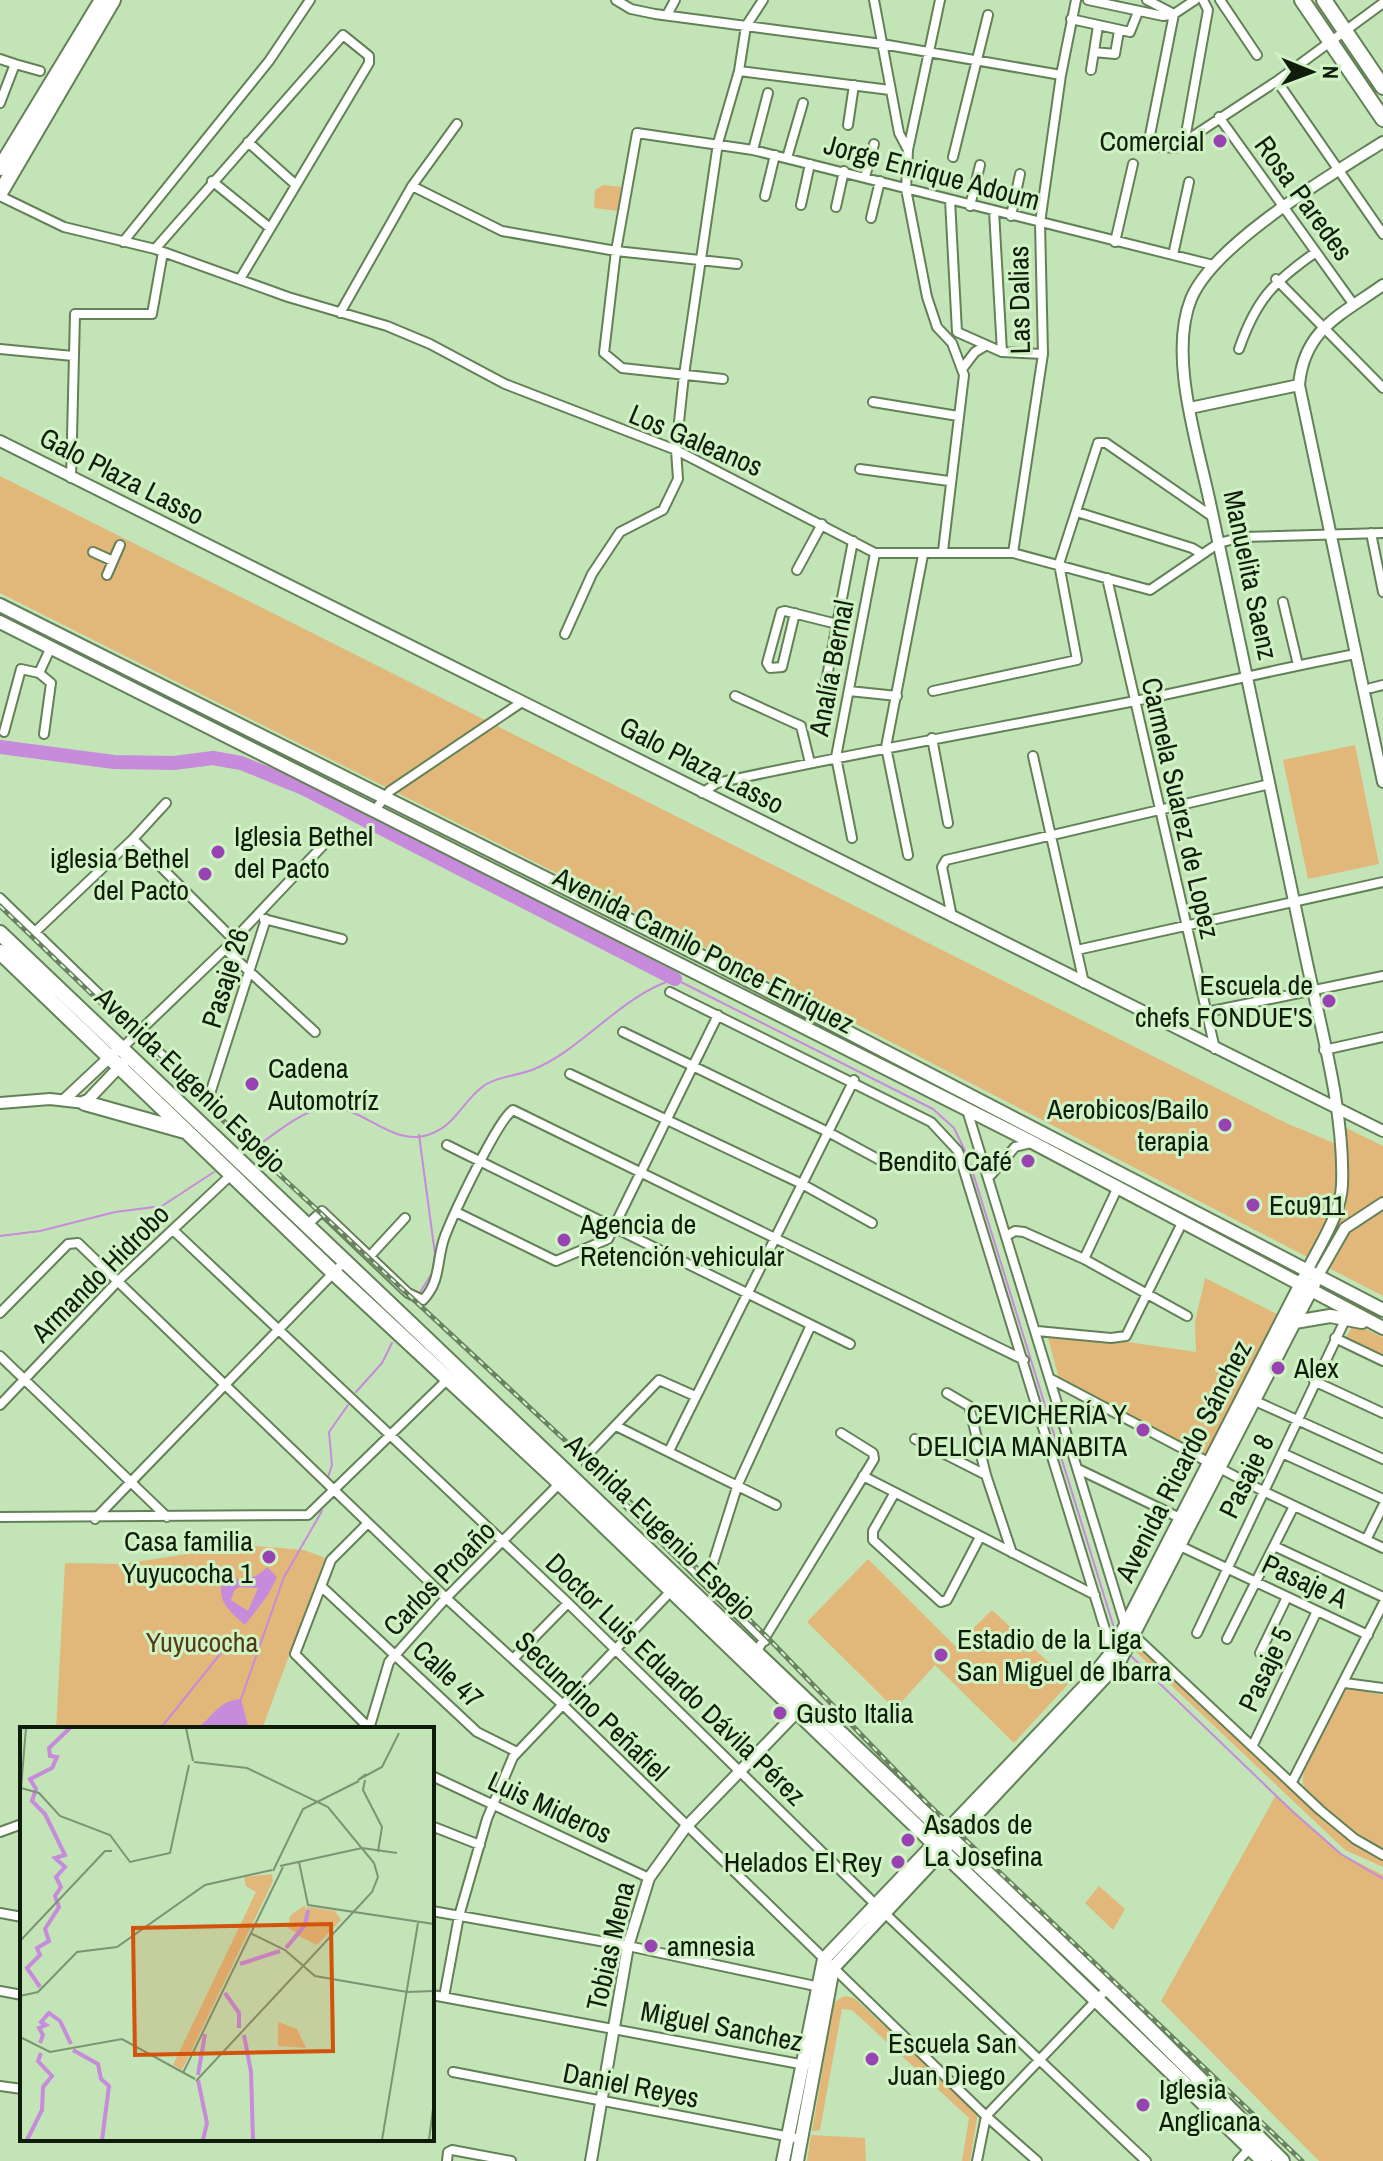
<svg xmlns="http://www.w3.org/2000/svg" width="1383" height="2161" font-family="'Archivo Narrow',sans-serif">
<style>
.green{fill:#e1b87a}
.water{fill:#c68bda;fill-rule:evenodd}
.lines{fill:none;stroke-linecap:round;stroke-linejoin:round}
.stream{stroke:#c68bda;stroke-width:2}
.river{stroke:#c68bda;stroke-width:14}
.minor-casing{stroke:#638157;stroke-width:12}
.tertiary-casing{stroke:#638157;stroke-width:14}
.secondary-casing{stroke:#638157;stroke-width:16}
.primary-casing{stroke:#638157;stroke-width:18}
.trunk-casing{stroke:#638157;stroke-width:18}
.minor{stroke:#fff;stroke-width:8}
.tertiary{stroke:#fff;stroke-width:10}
.secondary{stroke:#fff;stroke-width:12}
.primary{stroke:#fff;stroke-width:14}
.trunk{stroke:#fff;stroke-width:14}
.rail-casing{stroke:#6a8162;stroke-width:5}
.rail{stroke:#d0f2c4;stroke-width:2;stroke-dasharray:6;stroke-linecap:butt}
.poi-dot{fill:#9744b2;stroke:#d0f2c4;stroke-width:3}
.labels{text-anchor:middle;stroke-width:6;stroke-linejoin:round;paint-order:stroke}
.poi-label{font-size:28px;fill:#111d0c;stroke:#d0f2c4;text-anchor:start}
.street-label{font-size:28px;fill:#111d0c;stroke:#d0f2c4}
.park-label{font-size:28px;fill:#533c15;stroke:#d0f2c4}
.inset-river{fill:none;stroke:#c68bda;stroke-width:4}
.inset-road{fill:none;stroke:#7c9473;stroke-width:2}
.view{fill:#d2530c;fill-opacity:0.15;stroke:#d2530c;stroke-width:4}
.inset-edge{fill:none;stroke:#111d0c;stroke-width:4}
</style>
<rect width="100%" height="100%" fill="#c3e4b7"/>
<path class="green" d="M603 185 621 187 619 211 594 208 595 190Z
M0 476 1286 1123 1341 1146 1338 1124 1383 1146V1296L827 1009 0 593Z
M1355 745 1379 864 1308 879 1283 760Z
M1205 1278 1279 1315 1206 1455 1059 1379 1046 1330 1196 1352 1195 1322Z
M1354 1324 1383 1337V1358L1344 1340Z
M244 1545 304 1550 325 1558 262 1729H56L65 1563 123 1564Z
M868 1559 955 1646 992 1610 1070 1682 1014 1743 935 1665 895 1709 807 1622Z
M1140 1644 1353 1842 1383 1860V1867L1345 1850 1135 1651Z
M1347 1688 1383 1695V1850C1364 1838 1307 1805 1303 1783 1299 1764 1337 1707 1347 1688Z
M1276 1795 1341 1854 1383 1875V2161H1319L1161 2001Z
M1099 1886 1125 1909 1113 1930 1085 1903Z
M845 1996 854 1998 978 2112 970 2161H962L969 2118 852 2010 842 2009 820 2130 812 2131 834 2002Z
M811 2135 865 2138 866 2161H807Z"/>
<path class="water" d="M267 1567 277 1577 268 1595 245 1625C225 1608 213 1596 227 1572L234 1579C249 1579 258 1577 267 1567ZM239 1587 258 1588 248 1611 231 1600 234 1591Z
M241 1699 249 1729H195C214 1718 216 1701 241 1699Z"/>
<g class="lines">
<path class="stream" d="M257 1146C275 1134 298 1114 319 1109 360 1098 391 1152 433 1133 455 1124 463 1102 481 1088 494 1077 516 1076 532 1070 584 1049 621 995 675 979L933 1109 954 1128 968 1157 1115 1631
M0 1236 40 1231 115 1212 162 1206 214 1172
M419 1294 432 1273 435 1254 419 1135
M356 1392 382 1363 392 1343
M327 1480 332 1465 329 1432 348 1405
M228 1646 255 1654
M1130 1655 1292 1811 1341 1854 1383 1879
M241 1699 284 1577 322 1511
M160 1729 229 1643"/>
<path class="river" d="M0 747 114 762 174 763 213 758 241 763 303 788 675 979"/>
<defs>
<path id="minor" d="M616 0 631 9 655 14 882 44 1061 75
M874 0 899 133 908 150 906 189 927 297 937 327 952 343 964 375 943 551
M1088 0 1163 16 1174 14 1195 0
M1147 0 1174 14 1150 135 1154 146 1175 148 1277 81 1383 3
M1220 0 1257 55
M667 15 675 0
M1071 19 1130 32 1138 12
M1094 52 1115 54 1119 31
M0 59 15 64 0 103
M15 64 40 71
M1091 70 1098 26
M739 71 890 90
M1277 81 1383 234
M1219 117 1354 305
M848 125 854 85
M1185 139 1208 10 1203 0
M248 142 296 185
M753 150 768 93
M908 150 940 0
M953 157 988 15
M787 158 803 103
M865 177 874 144
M212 181 270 228
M412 186 502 231 616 251 737 264
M0 196 64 227 155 249 288 297 387 326 430 344 505 384 676 450 875 553H1013L1150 590 1219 543 1242 537 1383 533
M765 196 775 155
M950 200 957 332 1002 352 1043 354
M801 205 810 164
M970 206 980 165
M836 207 844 171
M994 211 1002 352
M1011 216 1020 174
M871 218 880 181
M123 242 269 61 310 0
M1115 242 1133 164
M155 249 343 35 369 56V63L240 279
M1173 255 1189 182
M1276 279 1383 388
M340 313 412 186 457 124
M0 349 73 356
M1239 349C1256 300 1273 282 1316 252
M962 369 975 352 985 346
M723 379 622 368 604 353 616 251 637 133 753 150 1213 265
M873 402 958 416
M860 469 949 481
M71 478 75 314H152L163 252
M1077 512 1192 548 1202 554
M1371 533 1383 592
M93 552 113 561
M1013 553 1043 354 1040 223 1061 75 1076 0
M797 570 822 524
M107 575 120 545
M1107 578 1215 1049
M1283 602 1298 665
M795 613 782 667 770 668 767 663 781 612 785 611 837 624
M565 634 592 574 620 532 663 510 678 479 676 450 684 375 718 143 739 71 746 26 763 0
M1371 688 1383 685
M849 691 897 696
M933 691 1077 660 1059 564 1098 443H1106L1213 517
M824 692 853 541
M735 696 801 726 810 763
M4 732 21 669 39 673
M44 734 51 683 39 673 51 647
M932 738 948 823
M1033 756 1084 983
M702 793 717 783C854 753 992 729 1130 702 1206 687 1280 668 1356 654
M166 803 133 839 233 939
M374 811 390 791 522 702
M852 838 836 757 875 553
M908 855 886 747 923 555
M0 898 208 1100 266 919
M952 917 942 867 946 860 1270 784
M264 919 342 939
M35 932 133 839
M225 949 315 1032
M1077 950 1383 882
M670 992 931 1122 958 1151 1112 1652
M1207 1012 1383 976
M623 1032 828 1132 889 1165
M122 1048 225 949 330 838
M1324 1050 1383 1037
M570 1074 802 1184 872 1223
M967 1110 1126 1628 1320 1810 1355 1839 1383 1855
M447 1145 850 1344
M990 1176 1015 1147 1031 1143
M456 1212 556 1261 608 1239 718 1015
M306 1226 322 1211 408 1293 423 1300C442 1280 436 1259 445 1236 453 1215 498 1119 513 1110L1024 1360
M173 1230 568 1603 875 1904 1146 2161
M1008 1235 1015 1231 1024 1232 1084 1259 1187 1316
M370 1256 405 1218
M1084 1259 1117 1189
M0 1313 68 1244 78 1243 446 1598 562 1704 986 2116 1037 2161
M1037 1331 1111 1338 1126 1336 1182 1223
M1335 1338 1383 1361
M0 1356 167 1517
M1051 1379 1263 1491 1383 1548
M1314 1381 1383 1413
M947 1393 969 1406 986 1475 1012 1553
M695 1396 659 1380 589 1453 587 1464 765 1641
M1253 1400 1383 1459
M0 1405 117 1282 232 1174
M616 1426 776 1505
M915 1439 986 1475
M669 1451 854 1080
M1282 1453 1383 1499
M1078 1469 1180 1518
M863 1476 1095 1595
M894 1494 873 1531V1540L941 1602 947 1600 980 1537
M0 1517 308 1515 450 1377
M95 1519 344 1262
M368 1523 331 1560 295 1654 369 1728
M1366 1540 1383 1506
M1180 1546 1368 1635
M1274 1546 1383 1597
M707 1582 738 1484 811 1325
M321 1586 477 1732 517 1752
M1197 1633 1346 1318
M1227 1639 1294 1506
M1260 1653 1287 1597
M755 1654 874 1459 873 1453 841 1433
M513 1659 568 1603
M1345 1683 1383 1688
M369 1729 389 1662 446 1598 561 1482
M1253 1745 1317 1611
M432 1776 649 1878
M1292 1782 1383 1604
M434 1827 480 1845
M0 1832 22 1824
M432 1911 628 1946 820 1987
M0 1913 22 1917
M0 1991 22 1995
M432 1995 805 2065
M444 1997 459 1916 487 1819 513 1757 671 1591
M453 2072 801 2139
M0 2086 22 2089
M447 2161 448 2152 452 2150 511 2161
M977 2161 986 2116 1108 1988
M1238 2161 1251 2147"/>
<path id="tertiary" d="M1383 285C1341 315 1304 329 1299 385L1383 782
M1190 408 1299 385
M0 441 1383 1131
M65 1099 113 1054
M0 1103 50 1099 85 1103 124 1062
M1307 1271C1319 1246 1341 1214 1342 1185 1345 1108 1318 1019 1303 944 1273 797 1241 650 1210 503 1198 445 1168 356 1191 299 1214 243 1331 175 1383 142
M1317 1277 1345 1228 1383 1203
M591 2161 628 1946 649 1878 685 1828 801 1708"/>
<path id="secondary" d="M0 605 711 961 1383 1310
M0 622 1032 1142 1383 1328
M1295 1322 1330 1316 1362 1322
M783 2161 824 1959 1085 1686 1112 1652 1304 1278
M797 2161 833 1968 1119 1662 1314 1284"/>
<path id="primary" d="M0 168 102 0
M0 193 113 0
M0 933 1108 1988 1282 2161
M0 952 334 1273 560 1483 1264 2161
M85 1103 185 1131"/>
<path id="trunk" d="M1302 0 1383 119
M1324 0 1383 87"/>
</defs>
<use href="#minor" class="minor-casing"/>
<use href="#tertiary" class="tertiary-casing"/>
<use href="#secondary" class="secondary-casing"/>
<use href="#primary" class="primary-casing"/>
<use href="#trunk" class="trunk-casing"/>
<use href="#minor" class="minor"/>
<use href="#tertiary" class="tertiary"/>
<use href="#secondary" class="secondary"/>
<use href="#primary" class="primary"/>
<use href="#trunk" class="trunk"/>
<defs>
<path id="rail" d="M0 906 284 1179 585 1459 767 1637 926 1802 1302 2161"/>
</defs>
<use href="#rail" class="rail-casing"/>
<use href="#rail" class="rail"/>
</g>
<g class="poi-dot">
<circle cx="1220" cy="141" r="8"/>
<circle cx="218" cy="852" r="8"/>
<circle cx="205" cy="874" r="8"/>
<circle cx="1329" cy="1001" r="8"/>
<circle cx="252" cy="1084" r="8"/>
<circle cx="1225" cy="1125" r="8"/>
<circle cx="1028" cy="1161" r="8"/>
<circle cx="1253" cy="1205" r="8"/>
<circle cx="564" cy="1240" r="8"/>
<circle cx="1278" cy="1368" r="8"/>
<circle cx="1143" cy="1430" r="8"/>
<circle cx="269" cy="1557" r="8"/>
<circle cx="941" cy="1655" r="8"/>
<circle cx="780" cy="1713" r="8"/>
<circle cx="908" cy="1840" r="8"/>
<circle cx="898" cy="1862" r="8"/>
<circle cx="651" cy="1946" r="8"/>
<circle cx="872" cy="2059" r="8"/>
<circle cx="1143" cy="2105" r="8"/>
</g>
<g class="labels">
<g class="poi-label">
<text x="1204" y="151" text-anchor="end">Comercial</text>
<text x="234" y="846">Iglesia Bethel<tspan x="234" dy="32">del Pacto</tspan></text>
<text x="189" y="868" text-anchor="end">iglesia Bethel<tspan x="189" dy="32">del Pacto</tspan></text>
<text x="1313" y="995" text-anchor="end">Escuela de<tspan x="1313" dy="32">chefs FONDUE'S</tspan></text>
<text x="268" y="1078">Cadena<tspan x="268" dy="32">Automotríz</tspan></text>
<text x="1209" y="1119" text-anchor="end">Aerobicos/Bailo<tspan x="1209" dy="32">terapia</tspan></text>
<text x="1012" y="1171" text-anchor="end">Bendito Café</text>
<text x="1269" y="1215">Ecu911</text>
<text x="580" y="1234">Agencia de<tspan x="580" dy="32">Retención vehicular</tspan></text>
<text x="1294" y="1378">Alex</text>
<text x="1127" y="1424" text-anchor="end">CEVICHERÍA Y<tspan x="1127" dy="32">DELICIA MANABITA</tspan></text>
<text x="253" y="1551" text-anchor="end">Casa familia<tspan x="253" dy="32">Yuyucocha 1</tspan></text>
<text x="957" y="1649">Estadio de la Liga<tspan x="957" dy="32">San Miguel de Ibarra</tspan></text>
<text x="796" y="1723">Gusto Italia</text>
<text x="924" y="1834">Asados de<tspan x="924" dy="32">La Josefina</tspan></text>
<text x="882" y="1872" text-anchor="end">Helados El Rey</text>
<text x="667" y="1956">amnesia</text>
<text x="888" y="2053">Escuela San<tspan x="888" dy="32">Juan Diego</tspan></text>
<text x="1159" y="2099">Iglesia<tspan x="1159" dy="32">Anglicana</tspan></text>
</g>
<g class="street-label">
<text transform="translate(932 172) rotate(15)" y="10">Jorge Enrique Adoum</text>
<text transform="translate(1304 198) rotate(54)" y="10">Rosa Paredes</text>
<text transform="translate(1019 300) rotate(-91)" y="10">Las Dalias</text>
<text transform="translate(696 440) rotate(23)" y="10">Los Galeanos</text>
<text transform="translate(122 476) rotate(27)" y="10">Galo Plaza Lasso</text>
<text transform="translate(1251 575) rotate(78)" y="10">Manuelita Saenz</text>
<text transform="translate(831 668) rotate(-79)" y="10">Analía Bernal</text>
<text transform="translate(702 765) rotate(27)" y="10">Galo Plaza Lasso</text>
<text transform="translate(1181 808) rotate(77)" y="10">Carmela Suarez de Lopez</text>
<text transform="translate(704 950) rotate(27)" y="10">Avenida Camilo Ponce Enriquez</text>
<text transform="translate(225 978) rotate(-73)" y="10">Pasaje 26</text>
<text transform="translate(191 1080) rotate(44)" y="10">Avenida Eugenio Espejo</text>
<text transform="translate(100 1273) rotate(-45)" y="10">Armando Hidrobo</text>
<text transform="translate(1183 1461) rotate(-63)" y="10">Avenida Ricardo Sánchez</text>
<text transform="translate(1246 1476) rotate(-64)" y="10">Pasaje 8</text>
<text transform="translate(661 1527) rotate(44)" y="10">Avenida Eugenio Espejo</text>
<text transform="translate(439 1578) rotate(-46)" y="10">Carlos Proaño</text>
<text transform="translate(1305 1581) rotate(25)" y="10">Pasaje A</text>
<text transform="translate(1265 1669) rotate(-65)" y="10">Pasaje 5</text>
<text transform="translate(448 1674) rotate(43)" y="10">Calle 47</text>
<text transform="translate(676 1679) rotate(44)" y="10">Doctor Luis Eduardo Dávila Pérez</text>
<text transform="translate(592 1706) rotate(44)" y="10">Secundino Peñafiel</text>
<text transform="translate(550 1807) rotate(25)" y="10">Luis Mideros</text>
<text transform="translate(610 1946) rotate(-77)" y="10">Tobias Mena</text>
<text transform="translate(722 2026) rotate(11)" y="10">Miguel Sanchez</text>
<text transform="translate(631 2085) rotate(11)" y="10">Daniel Reyes</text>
</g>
<g class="park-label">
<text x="202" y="1652">Yuyucocha</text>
</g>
</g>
<g transform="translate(20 1727)">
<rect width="414" height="414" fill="#c3e4b7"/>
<path d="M252 147 253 154 162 343 153 338 236 165 226 159 224 150ZM285 178 286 185 287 180 315 184 321 193 297 218 277 208 265 221 277 206 268 201 270 189ZM258 295 277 302 286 321 258 319Z" fill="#e1b87a"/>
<path class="inset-river" d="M266 221 285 198 288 183M220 237 260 224M20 260 7 241 20 228 17 221 29 214 25 202 39 180 35 169 41 160 36 150 45 140 35 131 45 128 25 87 12 74 16 62 10 52 32 41 37 30 30 29 29 21 50 1M205 266 219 286V301M224 308 231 345 233 413M20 316 23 308 19 301 26 298 21 295 29 286 40 294 51 317M53 323 78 337 81 352 89 359 82 413M178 348 185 307M178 353 187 396 183 413M7 413 22 383 23 360 32 349 18 334 21 326"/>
<path class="inset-road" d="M6 1 1 61 19 66 40 89 90 108 110 135 150 126 169 38M166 1 173 34M174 35 227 41 308 80 354 136 358 150 352 165 176 354M346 47 338 53 362 40 379 6M345 53 343 63 362 100 358 125M279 135 288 178 414 197M260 139 342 121 377 126M253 144 283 82 339 54M230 206 265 223 295 249 387 265 414 264M0 214 85 124H92M0 269 18 265 57 225 97 220 185 158 252 143M0 310 30 325 102 312 175 352M163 346 263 140M362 413 398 196M409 413 414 374"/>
<path class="view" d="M311 197 313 324 115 328 113 201Z"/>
<rect width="414" height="414" class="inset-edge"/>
</g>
<g transform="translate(1311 72) rotate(91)" stroke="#d0f2c4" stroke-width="6" paint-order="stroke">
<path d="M0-6L14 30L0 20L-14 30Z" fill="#111d0c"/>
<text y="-12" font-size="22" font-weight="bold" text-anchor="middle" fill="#111d0c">N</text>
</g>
</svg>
